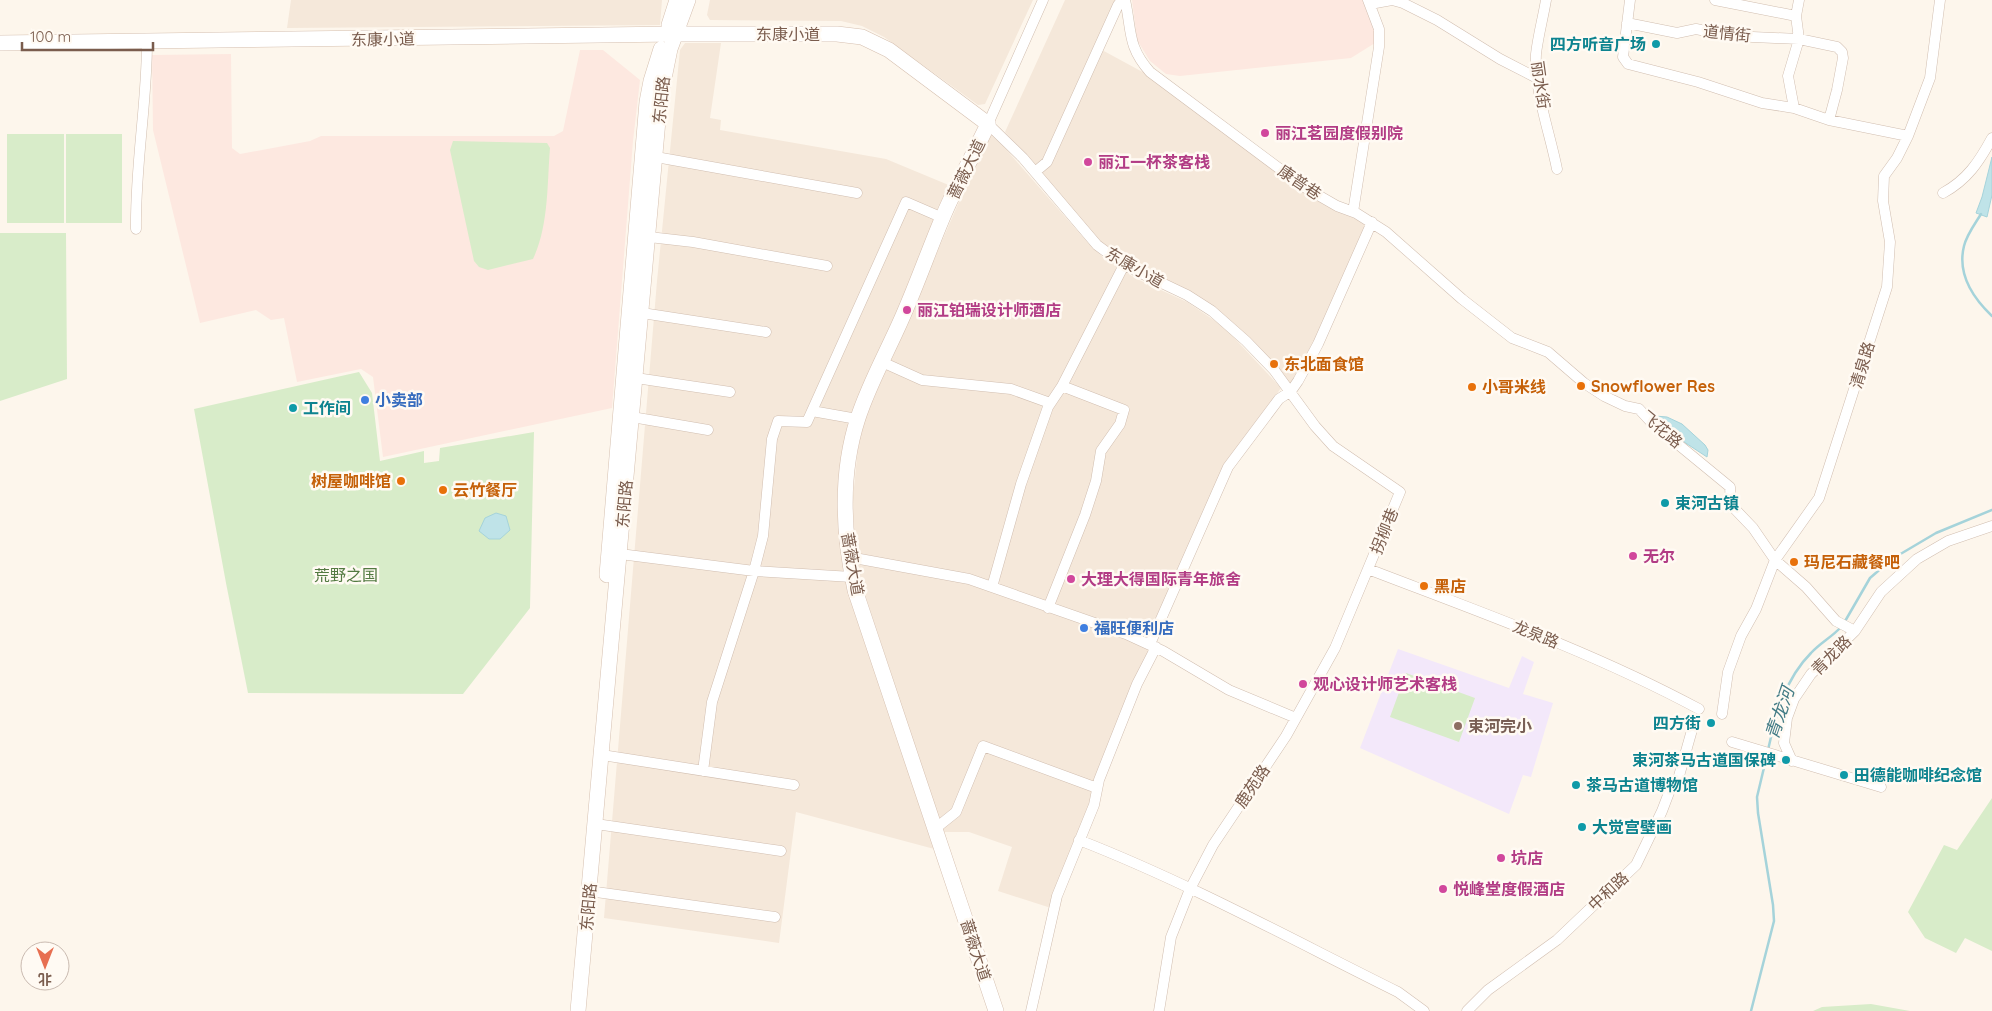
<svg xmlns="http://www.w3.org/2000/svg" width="1992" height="1011" font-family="Quicksand,'Noto Sans SC',sans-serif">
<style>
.residential{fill:#f5e8da}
.commercial{fill:#fde8e0}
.education{fill:#f3e8fa}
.green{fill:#d8ecc9}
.water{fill:#bfe3e8;stroke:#a5d3da}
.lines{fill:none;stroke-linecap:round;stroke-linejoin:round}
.stream{stroke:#a5d3da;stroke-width:2.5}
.street-casing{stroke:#d1beb0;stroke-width:11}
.secondary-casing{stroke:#d6c0b0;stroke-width:16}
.street{stroke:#fff;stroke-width:10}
.secondary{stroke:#fff;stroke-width:15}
.culture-dot{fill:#0f9aa8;stroke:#fffaf3;stroke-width:2}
.hotel-dot{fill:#d1479c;stroke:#fffaf3;stroke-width:2}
.food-dot{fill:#e8710a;stroke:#fffaf3;stroke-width:2}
.shop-dot{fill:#3f7fe0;stroke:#fffaf3;stroke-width:2}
.education-dot{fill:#8d6e63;stroke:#fffaf3;stroke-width:2}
.labels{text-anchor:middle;stroke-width:5;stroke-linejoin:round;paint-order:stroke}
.street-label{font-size:16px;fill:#7a5c4d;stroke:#fffaf3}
.culture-label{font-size:16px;font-weight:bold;fill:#0d838f;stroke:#fffaf3;text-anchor:start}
.hotel-label{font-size:16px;font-weight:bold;fill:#b23c85;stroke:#fffaf3;text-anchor:start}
.food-label{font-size:16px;font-weight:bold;fill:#c56008;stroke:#fffaf3;text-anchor:start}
.shop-label{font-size:16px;font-weight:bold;fill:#366cbe;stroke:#fffaf3;text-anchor:start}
.park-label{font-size:16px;fill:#537a41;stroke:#fffaf3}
.education-label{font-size:16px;font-weight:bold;fill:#785e54;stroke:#fffaf3;text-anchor:start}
.water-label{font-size:18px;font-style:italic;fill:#437c86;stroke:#fffaf3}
</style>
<rect width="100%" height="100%" fill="#fdf6ec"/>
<path class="residential" d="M291 0H662L660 25 287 28Z
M710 0H1033L985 104 978 105 884 37 862 26 841 21 710 20 707 15Z
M1065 0H1114L1123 4 1102 50 1161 82 1323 197 1376 219 1350 280 1294 389 1237 326 1206 301 1118 258 1092 234 1005 132Z
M685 43H721L710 118 721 120 720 130 886 159 951 186 858 403 842 550 938 850 796 812 779 943 604 918 657 281 680 50Z
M989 133 1004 147 1088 243 1106 260 1137 279 1187 302 1224 327 1281 388 1225 466 1152 645 1051 908 998 891 1012 847 969 832H943L855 564 853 497 858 448 864 420Z"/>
<path class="commercial" d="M1132 0H1364L1375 24V43L1351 58 1180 76 1166 74 1150 61 1137 40Z
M580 50H603L640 80 633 141 612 408 383 457 373 377 361 369 297 382 284 318 271 320 256 310 200 323 153 130 152 55 231 54 232 148 240 154 310 141 321 136H554L563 131Z"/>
<path class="education" d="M1398 649 1509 688 1522 656 1534 662 1523 694 1553 703 1531 777 1523 775 1509 814 1360 748Z"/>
<path class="green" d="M7 134H64V223H7Z
M66 134H122V223H66Z
M453 141 547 143 550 148C547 184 549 225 533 259L488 270 479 267 474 261 450 150Z
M0 233H66L67 379 0 401Z
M359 372 372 393 380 461 424 451V463L439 461 440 448 534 432 530 608 463 694 248 693 226 583 194 409Z
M1406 673 1475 698 1459 742 1390 717Z
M1992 798V951L1965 938 1956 953 1925 938 1908 912 1944 845 1957 850Z
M1871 1004 1910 1011H1813L1822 1007Z"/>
<path class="water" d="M1992 157V195L1987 217 1976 213 1982 197Z
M1655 416 1667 417 1682 424 1705 445 1708 450 1707 457 1652 421Z
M496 513 506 516 510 530 500 539H489L479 531 485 518Z"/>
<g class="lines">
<path class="stream" d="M1981 214C1975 224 1967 234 1964 246 1957 274 1973 298 1992 316
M1844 623 1870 578 1892 559 1936 533 1992 510
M1768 750C1776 714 1785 679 1811 653 1820 643 1832 637 1841 627
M1751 1011 1774 921 1773 905 1758 813 1757 797 1767 755"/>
<defs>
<path id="street" d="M1043 0 988 124 1023 158 1097 245 1124 265 1187 295 1212 311 1246 341 1274 370 1315 426 1333 446 1400 492 1335 648 1286 736 1213 845 1190 889 1171 937 1159 1011
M1125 0C1132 31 1127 46 1150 72L1304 187 1337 206 1356 213 1386 232 1462 299 1512 338 1548 352 1584 383 1604 396 1625 406 1639 409 1652 423 1730 487 1731 505 1753 528 1775 560 1806 587 1836 621 1855 631
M1546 0C1543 18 1538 36 1536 54 1534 91 1550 133 1557 169
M1630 0 1623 57 1628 64 1698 82 1762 103 1794 108 1829 120 1908 136
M1715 0 1796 16
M1370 4 1392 0 1403 3 1437 20 1500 59 1537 78
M1627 23 1677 33 1696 29 1731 36 1799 39 1837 47 1842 52 1843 58 1837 90 1829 120
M1794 108 1788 76 1799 39 1796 16 1799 0
M656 157 857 193
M1035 172 1047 162 1118 5 1122 0
M1943 193C1967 180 1979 162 1992 138
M1353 212 1379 47V29L1368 0
M136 229C135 166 147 104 147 42
M649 237 693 242 827 266
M642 313 766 332
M882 362 922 380 1011 389 1050 403
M636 378 730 392
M812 411 857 419
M632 417 708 430
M620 554 754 571 852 577
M849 557 969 579 1126 634 1163 651 1229 690 1296 718
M1368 569C1480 612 1593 652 1699 709
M992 587 1021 484 1048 407 1062 386 1124 265
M1048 608 1085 515 1096 481 1101 451 1120 424 1124 410 1062 386
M1150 644 1228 467 1279 399 1291 391 1298 381 1318 344 1372 222
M1722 714 1728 672 1741 636 1756 609 1775 560 1819 498 1887 287 1890 242 1883 201 1884 176 1897 158 1908 136 1930 78 1940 0
M1732 742 1881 787
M602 755 794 785
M1792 761 1784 743 1787 718 1794 699 1811 674 1855 631 1881 592 1917 559 1948 541 1992 526
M703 771 712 702 754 571 763 536 772 439 778 421 807 422 906 202 943 218
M596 824 781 851
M936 828 956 812 983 746 1097 788
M1079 840C1189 883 1293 940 1398 992L1424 1011
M589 891 775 917
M1031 1011 1057 896 1094 805 1099 780 1137 684 1156 647
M1467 1011 1488 990 1557 940 1636 865 1662 811 1670 790 1677 783 1692 730"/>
<path id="secondary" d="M669 25 677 0
M0 43 675 34H837L862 37 889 50 988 124C973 156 955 187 942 219 929 250 918 281 905 311 890 347 870 381 858 418 840 473 843 534 855 590L996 1011
M607 575 647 102 651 81 661 49
M578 1011 660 98 670 49 688 0"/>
</defs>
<use href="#street" class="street-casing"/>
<use href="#secondary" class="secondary-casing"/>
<use href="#street" class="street"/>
<use href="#secondary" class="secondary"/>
</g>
<g class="culture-dot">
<circle cx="1656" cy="44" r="5"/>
<circle cx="293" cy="408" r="5"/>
<circle cx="1665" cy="503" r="5"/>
<circle cx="1711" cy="723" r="5"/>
<circle cx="1786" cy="760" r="5"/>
<circle cx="1844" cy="775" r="5"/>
<circle cx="1576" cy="785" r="5"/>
<circle cx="1582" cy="827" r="5"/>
</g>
<g class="hotel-dot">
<circle cx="1265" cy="133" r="5"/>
<circle cx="1088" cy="162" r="5"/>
<circle cx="907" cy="310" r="5"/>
<circle cx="1633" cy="556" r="5"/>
<circle cx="1071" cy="579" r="5"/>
<circle cx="1303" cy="684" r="5"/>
<circle cx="1501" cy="858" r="5"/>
<circle cx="1443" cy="889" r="5"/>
</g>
<g class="food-dot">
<circle cx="1274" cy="364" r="5"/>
<circle cx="1581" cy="386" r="5"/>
<circle cx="1472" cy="387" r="5"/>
<circle cx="401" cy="481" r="5"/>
<circle cx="443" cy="490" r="5"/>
<circle cx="1794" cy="562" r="5"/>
<circle cx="1424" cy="586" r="5"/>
</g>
<g class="shop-dot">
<circle cx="365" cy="400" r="5"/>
<circle cx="1084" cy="628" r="5"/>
</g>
<circle class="education-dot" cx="1458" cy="726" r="5"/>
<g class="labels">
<g class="street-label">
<text transform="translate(1727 33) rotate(6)" y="6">道情街</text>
<text x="788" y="40">东康小道</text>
<text transform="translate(383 39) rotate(-1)" y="6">东康小道</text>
<text transform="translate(1541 85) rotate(82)" y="6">丽水街</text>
<text transform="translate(661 100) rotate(-84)" y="6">东阳路</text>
<text transform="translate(966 169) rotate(-64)" y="6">蔷薇大道</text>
<text transform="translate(1300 182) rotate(34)" y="6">康普巷</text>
<text transform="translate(1135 267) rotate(30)" y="6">东康小道</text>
<text transform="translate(1862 365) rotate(-73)" y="6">清泉路</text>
<text transform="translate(1662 429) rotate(40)" y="6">飞花路</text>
<text transform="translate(624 504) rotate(-85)" y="6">东阳路</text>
<text transform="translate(1384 531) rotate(-68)" y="6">拐柳巷</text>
<text transform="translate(853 564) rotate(80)" y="6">蔷薇大道</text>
<text transform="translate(1536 634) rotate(22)" y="6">龙泉路</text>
<text transform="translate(1831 655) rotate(-45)" y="6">青龙路</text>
<text transform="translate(1252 786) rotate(-56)" y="6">鹿苑路</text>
<text transform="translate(1608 891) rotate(-43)" y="6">中和路</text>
<text transform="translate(588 907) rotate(-85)" y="6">东阳路</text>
<text transform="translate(976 950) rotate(72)" y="6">蔷薇大道</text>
</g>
<g class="culture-label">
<text x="1646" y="50" text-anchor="end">四方听音广场</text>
<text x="303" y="414">工作间</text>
<text x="1675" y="509">束河古镇</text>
<text x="1701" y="729" text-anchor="end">四方街</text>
<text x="1776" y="766" text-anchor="end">束河茶马古道国保碑</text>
<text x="1854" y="781">田德能咖啡纪念馆</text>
<text x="1586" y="791">茶马古道博物馆</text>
<text x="1592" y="833">大觉宫壁画</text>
</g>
<g class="hotel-label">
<text x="1275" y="139">丽江茗园度假别院</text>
<text x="1098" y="168">丽江一杯茶客栈</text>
<text x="917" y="316">丽江铂瑞设计师酒店</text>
<text x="1643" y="562">无尔</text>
<text x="1081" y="585">大理大得国际青年旅舍</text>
<text x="1313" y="690">观心设计师艺术客栈</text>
<text x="1511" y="864">坑店</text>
<text x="1453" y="895">悦峰堂度假酒店</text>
</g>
<g class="food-label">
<text x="1284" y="370">东北面食馆</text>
<text x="1591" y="392">Snowflower Res</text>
<text x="1482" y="393">小哥米线</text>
<text x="391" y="487" text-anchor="end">树屋咖啡馆</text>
<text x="453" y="496">云竹餐厅</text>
<text x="1804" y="568">玛尼石藏餐吧</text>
<text x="1434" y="592">黑店</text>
</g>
<g class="shop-label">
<text x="375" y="406">小卖部</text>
<text x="1094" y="634">福旺便利店</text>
</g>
<g class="park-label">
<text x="346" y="581">荒野之国</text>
</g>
<g class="education-label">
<text x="1468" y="732">束河完小</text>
</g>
<g class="water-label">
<text transform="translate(1780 713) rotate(-71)" y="6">青龙河</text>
</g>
</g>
<g transform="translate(45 966) rotate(180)"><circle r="24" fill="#fffaf3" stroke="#cabbb1"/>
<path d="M0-4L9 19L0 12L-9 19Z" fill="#e76f51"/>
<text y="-8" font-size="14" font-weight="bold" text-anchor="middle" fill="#7a5c4d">北</text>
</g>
<path d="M22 42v8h131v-8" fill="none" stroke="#7a5c4d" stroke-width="2.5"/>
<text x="30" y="42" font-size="15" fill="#7a5c4d" stroke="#fffaf3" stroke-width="4" paint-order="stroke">100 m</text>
</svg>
